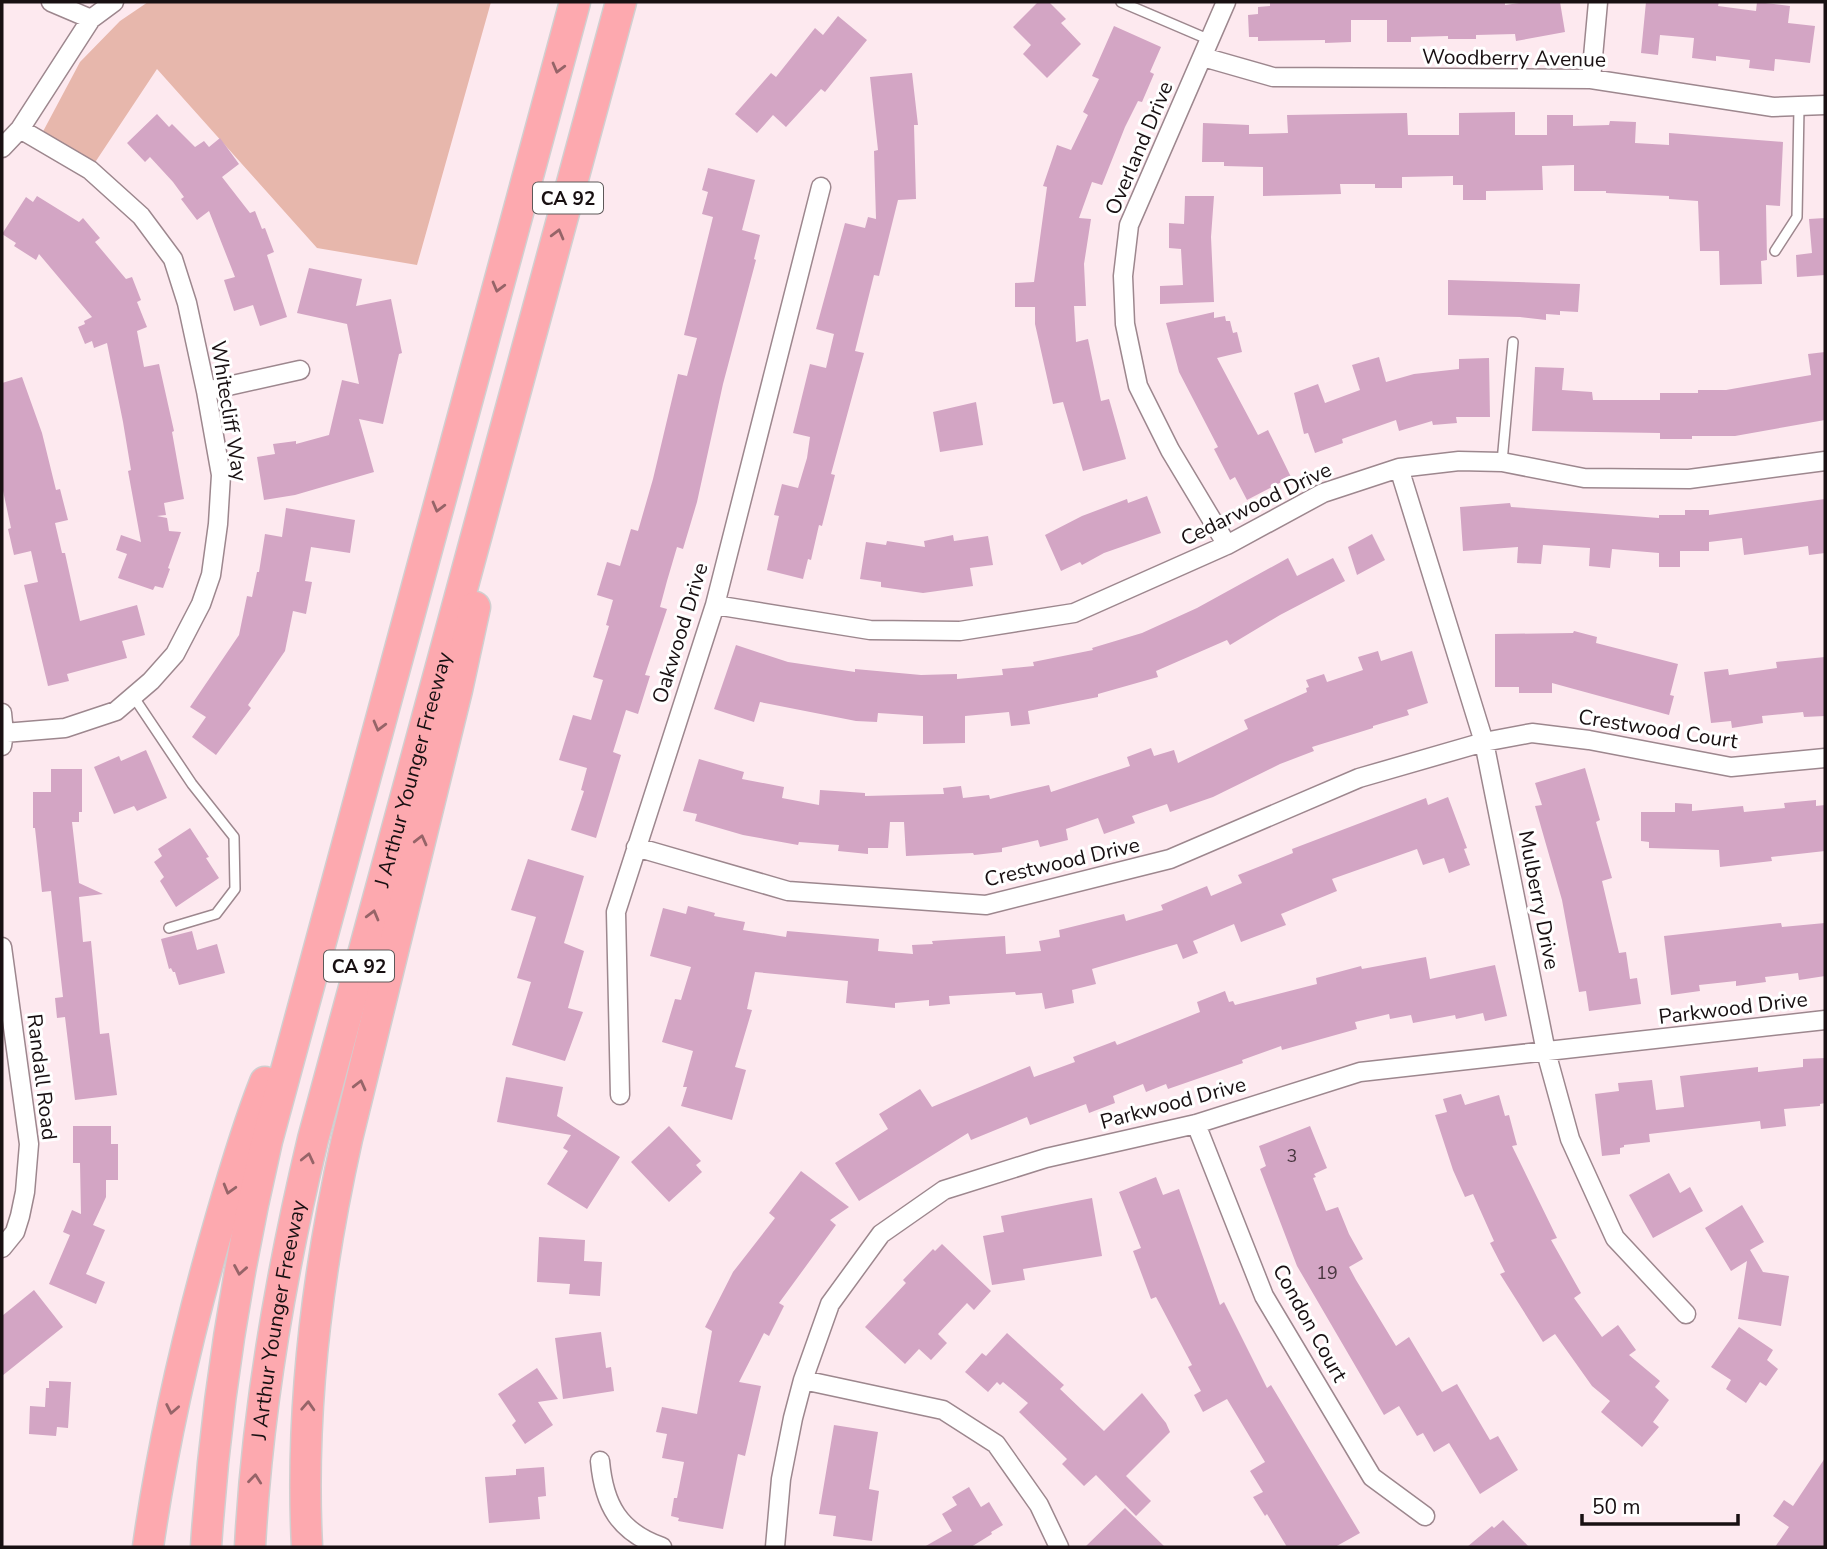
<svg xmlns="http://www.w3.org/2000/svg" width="1827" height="1549" font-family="'Nunito Sans',sans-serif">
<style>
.green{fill:#e7b7ac}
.building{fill:#d3a5c4}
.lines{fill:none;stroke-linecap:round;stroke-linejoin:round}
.lane-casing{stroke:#9d878e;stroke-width:12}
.street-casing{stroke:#9d878e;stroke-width:21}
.highway-casing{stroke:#d1cfd0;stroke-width:33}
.lane{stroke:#fff;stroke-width:9}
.street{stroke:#fff;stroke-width:18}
.highway{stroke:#fda9af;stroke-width:30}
.oneway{stroke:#966468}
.labels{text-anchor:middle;stroke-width:6;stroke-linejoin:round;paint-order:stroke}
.number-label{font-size:18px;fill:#47353e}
.shield{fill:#fff;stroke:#5d5859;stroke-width:2}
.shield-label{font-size:19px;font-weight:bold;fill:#181012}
.street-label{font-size:21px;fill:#181012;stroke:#fff}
</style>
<rect width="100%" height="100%" fill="#fde9ef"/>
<path class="green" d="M148 2H491L417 265 317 248 157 69 90 170 39 139 80 62 120 21Z"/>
<path class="building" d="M1038 2H1049L1066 19 1061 23 1081 44 1047 78 1023 54 1031 45 1013 27Z
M1270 2H1505V5L1526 2H1560L1565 32 1516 41 1515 34 1476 35V39H1448V36L1411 37V42H1387V20H1351V42L1325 43V40L1258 41V37H1249L1248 15 1258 14V7L1270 6Z
M1646 2H1719L1718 6 1756 11 1757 2 1790 6 1788 23 1815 26 1810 63 1775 59 1774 71 1749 68 1750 60 1716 56V61L1692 58 1694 38 1660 35 1658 55 1641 53Z
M838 16 867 40 825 92 821 89 786 127 773 115 757 133 735 114 771 73 776 77 815 28 823 35Z
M1114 26 1161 47 1150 72 1154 74 1142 102 1138 101 1125 127 1102 185 1092 182 1079 218 1091 219 1084 264 1086 306H1074L1076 342 1088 339 1101 401 1109 399 1126 459 1083 471 1063 402 1053 404 1035 324V307H1015V283L1034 282 1047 187 1043 186 1057 145 1071 150 1088 115 1083 112 1099 79 1092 76Z
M912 73 918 125H914L916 199 898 200 879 276 874 275 855 351 864 353 831 474 835 475 822 526 819 525 811 560 808 559 803 579 767 570 779 516 774 515 782 484 798 488 807 458 810 437 793 433 810 364 826 368 834 334 816 329 845 223 865 228 868 217 876 219 874 151 878 150 870 77Z
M1515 112V135H1547V115H1573V126L1609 125 1610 121 1636 122 1635 143 1669 145V133L1783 142 1780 206 1766 205 1767 260 1761 261 1762 284 1720 285 1719 251H1700L1698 201 1669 199V196L1606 193V191H1574V165L1542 166 1543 190 1486 191V200H1463V185H1453V176L1402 177V188H1375V184H1340L1341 194 1263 196V167L1224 166V162H1202L1203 123 1249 125V134L1288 133 1287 115 1407 113 1408 135H1459V113Z
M157 114 169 127 172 124 195 147 204 141 209 147 220 138 239 164 222 177 250 213 255 211 262 229 265 228 274 252 267 255 287 317 260 326 253 305 234 311 224 280 235 277 209 211 197 220 181 199 184 197 173 182 150 157 145 162 127 143Z
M708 168 755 180 742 230 760 235 754 259 756 260 723 384 697 502 683 549 677 547 667 581 660 607 667 609 645 675 650 676 638 714 626 710 613 752 621 755 596 838 571 830 584 791 581 790 587 768 559 760 573 715 591 720 603 680 593 677 609 626 606 625 613 600 597 595 607 562 620 566 631 529 638 531 653 479 678 374 687 376 697 338 684 335 713 217 702 214 708 192 702 190Z
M37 196 79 222 83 218 100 238 95 242 126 279 132 277 141 300 137 302 147 327 137 331 144 367 159 364 174 431 172 432 184 499 164 503 166 515 157 516 167 518 169 531 181 532 168 568 170 569 163 588 155 586 153 590 118 578 127 554 116 550 121 535 141 542 128 471 131 470 123 422 107 343 94 348 92 341 85 344 78 327 85 324 84 321 92 317 39 254 36 260 14 246 16 243 2 234 26 197 33 202Z
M1185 196H1214L1211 237 1214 302 1160 304V286L1183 285 1181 249 1169 248V223L1184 224Z
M1825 218V275L1797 277 1796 255 1812 253 1809 219Z
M309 268 362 279 356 306 391 299 402 353 399 354 383 424 359 419 374 472 295 495 264 500 257 457 275 454 273 444 296 441V444L329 435 342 380 359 384 347 324 297 313Z
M1448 280 1580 284 1578 312 1560 311V315L1546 314V320L1520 317 1448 315Z
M1214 312V318L1225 316 1226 321H1230L1233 333 1237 332 1242 352 1217 358 1258 435 1268 430 1291 477 1247 500 1235 477 1230 480 1214 449 1218 447 1179 372 1166 323Z
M1825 352V420L1735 436H1692V439H1660V433L1532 431 1535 367 1564 368 1562 390 1592 392 1593 400H1660V393H1698V390H1726L1811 375 1808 354Z
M1379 357 1386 382 1414 374 1459 369V359L1489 358 1490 417H1456L1457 423 1433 425 1432 421 1399 431 1396 420 1342 439 1343 443 1315 453 1308 433 1304 434 1294 393 1318 384 1325 403 1360 390 1352 365Z
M22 377 42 433 56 490 60 489 68 520 55 523 62 553H65L80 621 137 605 145 635 122 641 127 658 67 674 69 681 48 686 24 585 38 582 31 551 14 555 8 529 11 528 2 486V383Z
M976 402 983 445 940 452 933 412Z
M1147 496 1161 533 1104 553 1082 565 1080 562 1061 571 1045 535 1082 516 1127 499 1128 503Z
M1825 499V553L1809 555 1808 546 1744 555 1742 538 1709 542V551H1680V567H1659V553L1612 549 1610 568 1589 566 1590 548 1543 545 1541 564 1517 563 1518 547 1463 551 1460 507 1510 503 1511 507 1659 518V515H1685V510H1709V515Z
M286 508 355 520 350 553 311 547 305 581 312 582 306 614 293 611 285 651 248 705 251 708 216 755 192 737 206 717 190 707 239 635 247 596 252 597 257 572H259L265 534 282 537Z
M1372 534 1385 560 1357 575 1348 547Z
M953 535 954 541 988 536 993 565 970 568 973 586 923 593 881 587V582L860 579 866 542 886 545 887 541 925 547 924 541Z
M1288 558 1297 576 1333 558 1345 581 1280 615 1230 645 1227 640 1156 671 1158 677 1098 694V697L1028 711 1030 724 1011 726 1009 712 965 716V743L923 744V716L878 713 877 722 856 721 760 702 754 722 714 709 736 645 788 662 855 672V669L921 675 957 674V679L1003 675 1002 669 1034 666 1033 662 1093 650 1092 648 1142 633 1197 608Z
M1574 631 1597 637 1596 643 1678 664 1670 695 1674 696 1669 715 1552 683V693H1519V687H1495V634L1573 633Z
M1378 651 1381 661 1412 651 1428 703 1407 710 1409 715 1373 726V728L1312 747 1314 751 1280 764 1213 797 1170 812 1167 804 1132 816 1135 823 1104 834 1098 818 1066 829 1068 840 1040 847 1038 840 1002 848V852L974 855 973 853 906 856 904 822H890L888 848H868V854L838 851 839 845 799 842 798 845 743 835 695 821 697 814 683 811 699 759 744 772 742 779 784 787 782 798 819 805 820 790 865 793V796L944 794 943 788 961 786 963 798 989 795 990 799 1049 785 1051 792 1130 766 1127 757 1151 748 1154 756 1174 750 1178 763 1248 729 1244 720 1307 692 1306 688 1309 687 1306 680 1324 674 1327 682 1363 670 1358 657Z
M1825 657V716L1804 717 1803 712 1762 716 1763 723 1732 728 1731 721 1711 723 1704 672 1728 669 1729 675 1777 668 1776 662Z
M146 750 167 798 137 811 134 806 114 814 94 767 119 756 121 761Z
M1585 768 1600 820 1596 822 1612 878 1602 881 1619 953 1626 952 1630 979 1637 978 1641 1004 1589 1011 1586 991 1579 992 1562 900 1535 806 1542 805 1535 783Z
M51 769H82V812H79V822H72L79 883 103 894 79 897 83 942 91 941 100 1034 109 1033 117 1095 75 1100 65 1017 57 1018 55 998 63 997 51 891 42 892 35 828H33V792H51Z
M1448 797 1467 848 1464 849 1470 865 1449 873 1444 858 1423 865 1417 849 1332 879 1337 891 1281 914 1286 925 1241 942 1234 924 1193 941 1198 953 1183 959 1177 944 1092 969 1096 984 1072 990 1074 1003 1045 1009 1042 993 1016 995 1015 992 949 996 950 1004 929 1006V1000L895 1003V1008L846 1003 848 981 755 972 747 1009 752 1010 735 1067 746 1070 732 1120 681 1106 687 1087H683L693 1051 662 1042 675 999 681 1000 691 967 650 956 663 908 686 914 688 906 715 913 714 916 745 922 743 930 786 937 787 931 879 939 878 951 913 954 912 945 933 944 932 941 1005 936 1006 954 1041 951 1039 941 1060 937 1059 930 1124 914 1126 921 1163 910 1161 905 1207 886 1211 896 1242 883 1238 875 1293 853 1292 849 1426 798 1428 805Z
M1816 800V806L1825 805V851L1771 857 1772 861 1720 867 1719 850 1649 848V842L1641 841V812H1675V803L1692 804V811L1743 806 1744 812 1785 808 1784 803Z
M190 828 209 857 206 858 219 878 176 907 160 881 164 877 154 862 162 856 158 849Z
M528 859 584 876 564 943 584 951 568 1008 583 1012 565 1061 512 1045 531 982 517 978 536 917 511 910Z
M1781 923 1782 927 1825 923V976L1799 980 1798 973 1765 977 1766 982 1736 986V981L1699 985 1700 991 1671 995 1664 936Z
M192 931 197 950 217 944 225 973 179 985 175 972H173L171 968 169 969 161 939Z
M1426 957 1430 979 1495 965 1507 1016 1485 1021 1483 1013 1456 1019 1455 1015 1413 1023 1411 1015 1390 1019 1389 1014 1355 1022 1357 1029 1282 1050 1281 1046 1242 1060 1243 1063 1168 1089 1166 1084 1146 1092 1143 1084 1113 1096 1115 1103 1089 1113 1086 1104 1030 1125 1027 1117 971 1140 968 1133 859 1201 835 1163 888 1129 879 1114 920 1089 932 1107 1030 1066 1034 1077 1075 1062 1073 1057 1115 1041 1117 1045 1200 1012 1197 1002 1225 991 1229 1002 1233 1001 1235 1005 1317 984 1316 978 1361 966 1362 969Z
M1825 1058V1103L1820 1104V1106L1784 1109 1786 1126 1761 1129 1760 1121 1649 1134 1650 1142 1624 1145V1147L1620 1148V1154L1602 1156 1595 1094 1619 1091 1618 1083 1652 1080 1656 1110 1684 1107 1680 1076 1758 1067V1072L1803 1067V1059Z
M506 1077 563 1087 557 1116 620 1157 587 1209 547 1184 568 1151 563 1148 571 1135 497 1122Z
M1461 1094 1465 1105 1499 1095 1505 1116 1509 1115 1517 1145 1512 1146 1557 1238 1551 1240 1581 1293 1574 1298 1602 1337 1618 1325 1636 1350 1629 1355 1660 1381 1655 1387 1669 1400 1653 1422 1659 1427 1642 1447 1601 1412 1610 1401 1592 1386 1555 1334 1543 1342 1500 1274 1505 1272 1490 1243 1494 1241 1473 1194 1465 1197 1453 1170 1435 1115 1447 1112 1443 1099Z
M73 1126H111V1144H118V1180H106V1197L93 1225 105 1230 86 1274 105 1282 96 1304 49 1284 70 1235 63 1232 72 1210 81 1214 80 1163H73Z
M669 1126 701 1161 696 1165 702 1172 669 1202 631 1162Z
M1310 1126 1327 1168 1314 1174 1316 1177 1313 1178 1326 1211 1338 1207 1349 1234 1363 1259 1349 1267 1356 1280 1396 1346 1409 1337 1442 1392 1457 1384 1490 1440 1498 1436 1518 1470 1480 1494 1449 1443 1434 1452 1423 1433 1417 1436 1399 1406 1384 1415 1297 1266 1260 1169 1266 1166 1259 1146Z
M801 1171 849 1207 830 1220 836 1225 779 1303 784 1306 769 1336 764 1333 739 1382 761 1386 745 1456 738 1454 723 1529 678 1521 679 1518 671 1516 674 1498H677L684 1462 662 1458 667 1434 656 1432 662 1407 697 1414 712 1331 705 1327 733 1272 775 1218 769 1213Z
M1669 1173 1680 1193 1690 1187 1703 1211 1653 1238 1629 1195Z
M1156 1177 1163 1195 1179 1189 1220 1305 1224 1302 1267 1388 1271 1385 1360 1533 1335 1547H1287L1267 1514 1265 1516 1253 1497 1263 1492 1250 1471 1265 1462 1227 1399 1203 1412 1194 1395 1201 1391 1188 1367 1192 1365 1156 1297 1151 1299 1133 1251 1141 1248 1119 1192Z
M1092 1198 1102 1256 1023 1269 1025 1280 992 1285 983 1236 1004 1232 1001 1216Z
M1742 1205 1764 1242 1750 1250 1763 1272 1789 1276 1781 1326 1738 1319 1747 1261 1731 1271 1705 1228Z
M539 1237 585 1240 584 1261 602 1262 600 1296 569 1294 570 1284 537 1282Z
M942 1244 991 1291 974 1310 967 1303 938 1334 947 1343 931 1360 919 1349 905 1364 865 1327 906 1283 903 1280 933 1249 935 1251Z
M34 1290 63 1327 2 1376V1316Z
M1739 1327 1773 1350 1767 1360 1778 1369 1766 1386 1760 1382 1746 1403 1726 1389 1731 1380 1711 1367Z
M601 1332 606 1368 611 1367 614 1391 563 1399 555 1338Z
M1007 1333 1064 1385 1060 1389 1104 1431 1142 1393 1166 1423 1170 1432 1126 1476 1151 1501 1136 1516 1096 1475 1084 1486 1062 1464 1067 1459 1019 1412 1028 1403 1003 1382 1000 1385 997 1382 988 1392 965 1372 982 1353 986 1356Z
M537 1368 558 1399 538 1402 553 1425 525 1444 512 1425 516 1421 498 1394Z
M49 1381 71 1382 68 1428 57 1427 56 1436 29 1434 30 1406 45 1407 46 1388H49Z
M834 1425 878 1432 869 1489 879 1491 872 1541 833 1536 836 1516 819 1514Z
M1825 1458V1547H1775L1789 1527 1773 1516 1784 1500 1793 1506Z
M544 1467 546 1496 538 1497 540 1519 489 1523 485 1477 516 1475V1469Z
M969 1487 981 1507 989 1502 1003 1525 991 1532 992 1534 971 1547H924L952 1531 942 1514 957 1505 952 1497Z
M1125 1508 1165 1547H1085Z
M1503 1520 1529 1547H1467L1492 1526 1494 1528Z"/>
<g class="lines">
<defs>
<path id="lane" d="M1121 2 1210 40
M1775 251 1797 217 1799 108
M1502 462 1513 342
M133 696 192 784 234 837 235 889 216 914 169 928"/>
<path id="street" d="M51 2 91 19
M1226 2 1129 225 1123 276 1125 324 1138 386 1170 450 1227 545
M1203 57 1273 77 1591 79 1773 107 1825 105
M1591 79 1598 2
M2 148 20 129 91 19 114 2
M206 391 300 370
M1399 468 1484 742 1546 1052 1570 1139 1615 1238 1686 1314
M715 605 870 630 960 631 1074 613 1227 545 1323 493 1399 468 1459 461 1502 462 1584 478 1689 479 1825 461
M2 713 4 733 2 746
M4 733 65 728 116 711 151 681 175 654 201 604 211 575 218 524 221 475 206 391 187 303 173 259 141 216 90 170 20 129
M636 847 788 891 986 905 1170 859 1359 778 1484 742 1532 733 1589 740 1731 767 1825 758
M2 947 29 1144 25 1192 20 1216 15 1232 2 1248
M620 1095 616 912 715 605 821 187
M1196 1124 1264 1296 1372 1477 1425 1516
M803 1380 943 1410 996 1444 1039 1505 1059 1547
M600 1461C604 1505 619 1532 662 1547
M775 1547 781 1479 793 1418 803 1380 830 1304 881 1234 944 1190 1046 1158 1196 1124 1360 1072 1825 1020"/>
<g id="highway">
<path d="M148 1547C164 1434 190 1324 222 1214 235 1169 248 1125 265 1082"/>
<path d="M206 1547C215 1410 236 1274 267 1141L575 2"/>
<path id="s1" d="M250 1547C257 1410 281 1273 313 1139L621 2"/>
<path d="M307 1547C300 1410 317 1273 347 1139L457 690 475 607"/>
</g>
</defs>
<use href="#lane" class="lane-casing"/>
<use href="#street" class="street-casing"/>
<use href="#highway" class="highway-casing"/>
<use href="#lane" class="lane"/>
<use href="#street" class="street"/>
<use href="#highway" class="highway"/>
</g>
<defs><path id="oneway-chevron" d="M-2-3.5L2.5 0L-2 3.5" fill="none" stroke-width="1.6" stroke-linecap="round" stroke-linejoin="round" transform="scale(1.75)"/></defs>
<g class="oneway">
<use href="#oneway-chevron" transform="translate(558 68) rotate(105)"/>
<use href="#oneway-chevron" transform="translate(558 234) rotate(-75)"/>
<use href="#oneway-chevron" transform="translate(498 287) rotate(105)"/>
<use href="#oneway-chevron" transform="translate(438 507) rotate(105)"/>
<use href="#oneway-chevron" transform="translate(379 726) rotate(105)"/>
<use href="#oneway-chevron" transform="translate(421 840) rotate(-76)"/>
<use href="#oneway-chevron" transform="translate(373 915) rotate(-75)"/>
<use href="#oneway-chevron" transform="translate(360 1085) rotate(-76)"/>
<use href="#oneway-chevron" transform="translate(308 1158) rotate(-77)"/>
<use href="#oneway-chevron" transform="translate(229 1189) rotate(106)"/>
<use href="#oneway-chevron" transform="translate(240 1270) rotate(100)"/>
<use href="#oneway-chevron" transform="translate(308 1406) rotate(-87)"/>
<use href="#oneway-chevron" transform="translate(172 1409) rotate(101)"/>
<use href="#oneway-chevron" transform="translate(255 1479) rotate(-84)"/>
</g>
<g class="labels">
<g class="number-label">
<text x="1292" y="1162">3</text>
<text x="1327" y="1279">19</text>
</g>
<g class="shield">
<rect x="533" y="182.5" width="70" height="31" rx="5"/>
<rect x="324" y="950.5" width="70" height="31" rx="5"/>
</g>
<g class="shield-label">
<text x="568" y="205">CA 92</text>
<text x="359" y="973">CA 92</text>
</g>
<g class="street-label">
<text transform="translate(1514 58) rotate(1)" y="7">Woodberry Avenue</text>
<text transform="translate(1139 148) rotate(-67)" y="7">Overland Drive</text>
<text transform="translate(229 411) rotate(81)" y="7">Whitecliff Way</text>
<text transform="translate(1256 504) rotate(-26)" y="7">Cedarwood Drive</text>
<text transform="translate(680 633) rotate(-73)" y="7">Oakwood Drive</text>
<text transform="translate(1658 729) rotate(9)" y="7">Crestwood Court</text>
<text dy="7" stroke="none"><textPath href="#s1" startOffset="796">J Arthur Younger Freeway</textPath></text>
<text transform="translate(1062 862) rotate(-13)" y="7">Crestwood Drive</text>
<text transform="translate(1539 900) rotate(79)" y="7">Mulberry Drive</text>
<text transform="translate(1733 1008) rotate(-7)" y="7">Parkwood Drive</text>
<text transform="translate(42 1077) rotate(83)" y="7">Randall Road</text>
<text transform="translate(1173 1103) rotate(-15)" y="7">Parkwood Drive</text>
<text dy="7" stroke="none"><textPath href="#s1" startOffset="229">J Arthur Younger Freeway</textPath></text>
<text transform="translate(1310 1323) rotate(61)" y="7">Condon Court</text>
</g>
</g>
<rect width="1827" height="1549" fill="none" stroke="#181012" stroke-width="7"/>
<path d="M1582 1514v10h156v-10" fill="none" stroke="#181012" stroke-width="3.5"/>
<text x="1592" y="1514" font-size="21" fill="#181012" stroke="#ffffff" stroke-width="5" paint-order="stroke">50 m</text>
</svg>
